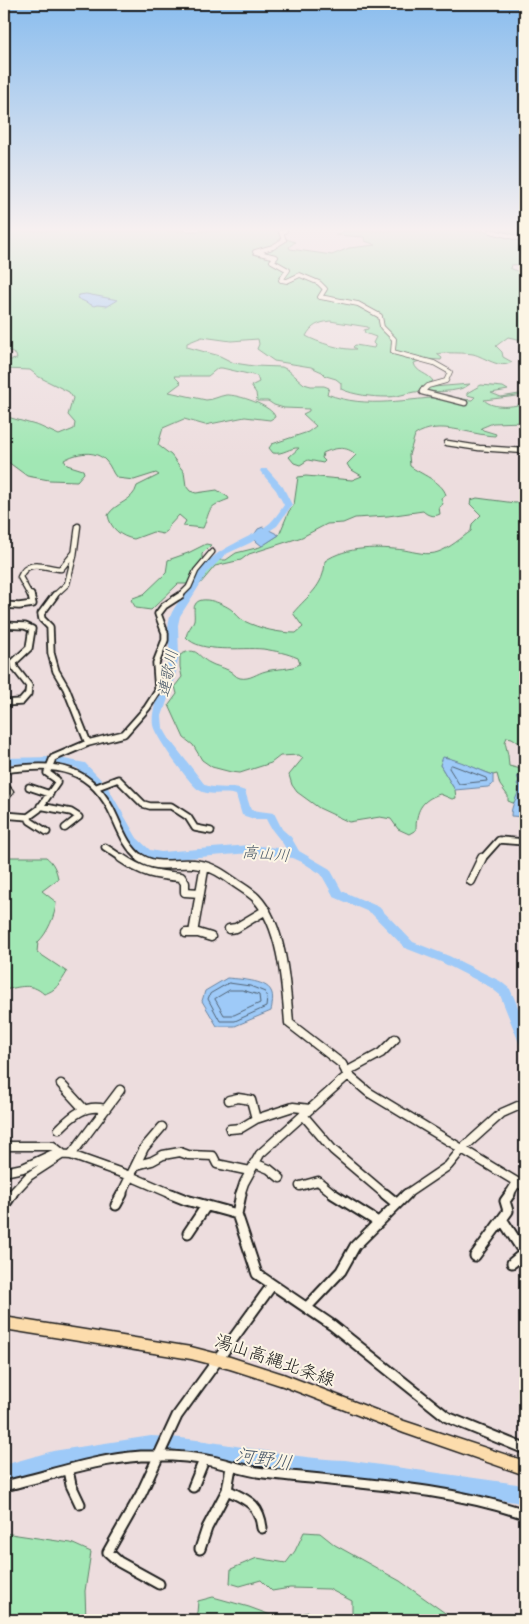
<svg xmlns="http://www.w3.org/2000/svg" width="529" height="1624" font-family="Mali,'Klee One',sans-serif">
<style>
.green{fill:#a1e7b4;stroke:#5e8268;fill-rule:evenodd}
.water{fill:#9ecaf8;stroke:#6a84a0}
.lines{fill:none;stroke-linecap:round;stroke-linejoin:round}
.shore{stroke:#506274;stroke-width:1}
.river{fill:#9ecaf8;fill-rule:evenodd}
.minor-far4-casing{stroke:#1c1c1c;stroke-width:5.5}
.minor-far3-casing{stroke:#1c1c1c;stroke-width:7}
.minor-far2-casing{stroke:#1c1c1c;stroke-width:9}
.minor-far1-casing{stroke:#1c1c1c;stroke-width:11}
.minor-casing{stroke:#1c1c1c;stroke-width:13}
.major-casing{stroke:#1c1c1c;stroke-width:3}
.minor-far4{stroke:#fcf5e5;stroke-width:4}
.minor-far3{stroke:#fcf5e5;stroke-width:4.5}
.minor-far2{stroke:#fcf5e5;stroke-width:5.5}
.minor-far1{stroke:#fcf5e5;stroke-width:8}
.minor{stroke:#fcf5e5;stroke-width:9}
.major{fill:#fcdcac;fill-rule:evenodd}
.labels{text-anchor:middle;stroke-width:4;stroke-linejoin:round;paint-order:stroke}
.water-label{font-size:16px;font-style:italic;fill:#4a5969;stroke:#fcf5e5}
.near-street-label{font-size:18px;fill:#1c1c1c;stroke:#fcf5e5}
.near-water-label{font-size:19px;font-style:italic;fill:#4a5969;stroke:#fcf5e5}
</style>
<rect width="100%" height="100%" fill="#edddde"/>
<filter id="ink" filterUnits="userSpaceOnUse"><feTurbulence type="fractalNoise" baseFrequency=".02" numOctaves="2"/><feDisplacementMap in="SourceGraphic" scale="10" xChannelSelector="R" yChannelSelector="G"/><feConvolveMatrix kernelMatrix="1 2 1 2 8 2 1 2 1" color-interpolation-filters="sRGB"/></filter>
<g filter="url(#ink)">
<path class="green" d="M4 231H282L278 232 281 237 295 242 289 247 290 249 332 255 349 248 376 245 365 241 364 237 335 235 344 231H525V264L511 265 510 268 525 275V335L522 337V340L508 337 496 346 502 352 503 357 512 362C500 370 485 357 473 354 467 353 442 352 437 354L442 358 441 360 424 359 414 363C416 373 428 373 433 381L424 386 433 387 470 384C459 394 429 391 414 392 404 394 396 397 387 397 372 397 354 395 341 389V383L336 379 326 376 322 372 311 367 274 361 257 349 259 344 258 339 231 341 202 337 187 343V347L220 356 234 363 254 366 282 367 288 370 304 384 311 386H324L329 388 327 394C367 410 408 398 449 397 457 397 464 400 472 400L475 397 467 395V393L481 385 503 387 508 390 491 393 501 397 525 393V395L484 400C493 409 514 407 525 403V422L493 423 481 428 483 430 496 434 495 436C469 435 439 419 415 435L409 455 410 466C420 474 442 481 446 495L441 498 443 504 439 507 440 514C434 517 428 516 423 511L388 516 355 518 343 523 327 524 302 537 249 554 241 560 215 566 200 584H178L151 610 136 608 131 600 133 598 144 594 166 573 168 560 188 553 206 544 211 545 202 554V558L210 560H226L236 553 260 547 279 535 289 511 294 505 298 477 306 476 352 480 362 476 350 469 347 464 356 455C347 445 334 448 323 453L322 458 325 461 323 463 308 460 300 465 294 463 289 457 299 448C290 447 283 455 273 453L269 448 272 444 308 432 316 426 303 414 309 411V409L284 408 274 405 268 401H257L256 393 251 386 259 382 257 376 222 368H218L208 376H174L181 383 169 392 206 400C213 400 219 396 226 395 237 394 273 406 275 417L270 420 245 417 205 425 184 419 163 428 158 445 171 455 184 472 186 486 190 491 196 493 217 490 228 497 229 499C205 508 212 508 203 528L183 526 186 521 179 515 169 526 167 531 163 534 153 532 134 539C121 537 110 528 108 515 116 502 133 502 137 486L159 475 156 473 134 480 117 478C112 473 111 466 106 461 95 449 76 453 64 460L67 465 83 470 84 473 77 481 49 480 27 476 4 459V416L39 426 59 435 74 429 75 423 68 415 73 398 69 392 39 377 30 370 4 369V361L17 359 16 355 4 348ZM330 321 368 327V329L364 330 365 333 376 337 373 343 375 345 374 348 355 345 353 347 356 349C345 351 316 342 306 336 312 325 318 323 330 321Z
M477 498 515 503 525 502V747L512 738 507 737 505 742 508 755 509 766 525 770V777L519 781C520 789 520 797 513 803L508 801V796L500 785 497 774 493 775 446 757 440 765 455 790 456 798 452 799 440 794C421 800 416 811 416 830L409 834 398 829 391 819 380 817 349 822 319 808 297 792 292 785 289 775 303 758 299 755 280 756 271 763 240 773 231 772 212 767 202 760 193 745 184 738 169 705 177 694 175 686 182 677 180 667V655C198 645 197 657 210 663 215 666 222 667 228 670 233 672 235 677 240 678 250 680 257 673 266 671 277 668 290 670 300 664L298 658C286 653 276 651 263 649 242 647 200 654 186 637 187 630 192 627 194 620 195 615 193 608 195 605 200 593 227 605 233 611 237 615 239 618 244 621 261 629 278 633 296 633L303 627 293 613C308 595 324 587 325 561 346 546 379 547 404 550 415 552 428 556 438 552 450 548 461 538 471 531L472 524 481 515 470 504 471 500Z
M4 853 11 857H46C53 862 57 871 58 879L42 891 56 902C56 914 47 934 38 942L37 952 67 972C61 982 56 991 44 994 31 982 20 987 4 990Z
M304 1532 320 1533 335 1545 400 1581 455 1620H204L197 1613 198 1601 213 1597 249 1607 284 1620 308 1612 332 1619H352V1601L329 1589 290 1588 272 1591 261 1580 240 1586 230 1583 231 1569 257 1558 286 1563 295 1551Z
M4 1533 71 1543 91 1552 85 1591 86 1620H4Z"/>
<path class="water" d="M86 294 118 300 108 306 97 305 94 306 77 298 79 295Z
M263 527 279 535 262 546 252 538 258 529Z
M443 757C460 760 476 769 493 775V784L488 787 455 790 440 765Z
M517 776 525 777V817L511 816C511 804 518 798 519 787L517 784 519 781Z
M227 978C238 979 266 980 271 991 274 996 272 1005 271 1011L235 1026H217L202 1001 205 991Z"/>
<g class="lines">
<path class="shore" d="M452 765 486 778 487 781 459 784 449 768Z
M229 983 250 986 265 992 267 998 266 1007 235 1021H220L208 999 210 994Z
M230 990H242L259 995 260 1003 234 1015H224L215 999Z"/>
<path class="river" d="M261 469H267L283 487 292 505 277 526 250 543 226 554 208 572 180 616 178 625 179 655 174 681 162 716 163 728 170 740 205 785C218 790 232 785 245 791L251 810 274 813 282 829 291 837 299 851 330 869 342 891 379 907 413 942 449 956 500 981 510 989 525 1022V1045L520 1044 518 1040 500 995 490 987 441 962 405 948 371 913 334 897 321 874 302 862 293 858 250 853 161 860 142 856 128 843 98 790 77 768 54 763 4 764V758L54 757 85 763 107 786 137 838 150 850 161 852 250 845 286 849C280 837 272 833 266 819H254L242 815 236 795C224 791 210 797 199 790 190 785 154 735 153 725 150 706 167 677 169 655 170 643 166 629 170 617 175 604 185 594 193 583 196 579 198 573 201 569 220 545 247 541 270 523 275 518 280 511 284 505L276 490 260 471Z
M151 1436C216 1438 280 1458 345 1460L517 1484 525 1488V1506L515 1502 345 1478 321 1477 182 1453 151 1452 53 1469 4 1483V1465L53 1451Z"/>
<defs>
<path id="minor-far4" d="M285 231 281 232 284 240 273 247 255 252 276 257 272 261 288 270 281 280 287 281 300 275 319 283 325 289 320 297 358 304 380 316 382 327 394 339 393 352 434 363 450 372 446 381 428 386 422 392
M491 231 525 240"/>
<path id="minor-far3" d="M423 390 422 392 465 403
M447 443 479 448 525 451
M31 597 20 577C28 558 45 568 61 569L74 553
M53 597 67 584 74 556 78 526
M179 597 189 587 196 571 212 552"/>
<path id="minor-far2" d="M55 595 41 614 42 619 50 627 51 653 56 671 66 688 88 743
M4 605 19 606 33 604 31 595
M4 625 25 626 32 629 29 648 14 662 15 668 29 686 28 694 21 702 4 703
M4 770C57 763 92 765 115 818 122 834 128 849 142 859
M4 785 10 792 4 799
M29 787 50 794
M97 787 118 779 143 804 150 806H171L188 817 195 828 211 831
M40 806 71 812 79 817 65 828
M4 815 28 817 39 809 57 783V780L47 773 53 758 88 743 124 734 147 708 158 691 156 663 165 640V633L158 614 164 606 181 595
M28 817 30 821 47 832
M105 847 123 859
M482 859 499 840 525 842"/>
<path id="minor-far1" d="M121 858C143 873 155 875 181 877L185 883V892L200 893
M140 858C160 871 179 860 200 865 213 867 224 875 234 882 241 887 250 892 256 898 283 926 286 986 289 1023L342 1064 348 1075 368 1092 525 1187
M471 881 482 858
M229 929 236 928 266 910
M186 933H198L211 937
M193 933 204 870 207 867
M346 1072 381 1053 395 1039
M61 1084 83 1108
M229 1100 238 1098 251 1100 256 1119
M303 1115 333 1150 386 1195
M59 1129C73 1115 85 1104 105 1109
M230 1129 241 1128 256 1119 293 1107 310 1109
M4 1146H53L63 1154 29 1176 11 1195
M71 1155 120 1090
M254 1163 269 1169 280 1178
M137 1165 152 1161 163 1155 180 1152 188 1155 213 1156 217 1164 250 1171
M4 1172 23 1168 53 1154 71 1155 130 1176 174 1195
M300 1186 318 1181 335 1195
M121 1195 144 1148 162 1127
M240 1195 244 1183 260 1154 348 1075
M405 1195 448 1166 462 1149 502 1113 518 1106
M509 1195 517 1182"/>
<path id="minor" d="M171 1194 186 1200 237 1214
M241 1194 237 1214 257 1274 332 1325 447 1417 525 1449
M333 1194 378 1222
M385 1194 396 1203
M116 1205 122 1194
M4 1206 12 1194
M502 1219 524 1253 512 1263
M188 1233 206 1206
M475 1256 508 1211 505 1201 510 1194
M307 1307 341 1271 355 1246 407 1194
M68 1470 71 1485 80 1504
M4 1486C49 1476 94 1459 141 1456 164 1455 189 1456 212 1461 230 1465 246 1471 264 1473 353 1484 439 1485 525 1514
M193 1487 204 1460
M227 1490C247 1500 259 1503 262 1528
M200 1549 207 1528 227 1490 231 1467
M159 1584 119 1562 108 1552 141 1494 177 1416 272 1285"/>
<path id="major" d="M4 1317 191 1347 230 1357 283 1374 404 1421 525 1461V1475L404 1433 283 1386 230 1369 191 1359 4 1329Z"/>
</defs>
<use href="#minor-far4" class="minor-far4-casing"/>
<use href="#minor-far3" class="minor-far3-casing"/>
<use href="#minor-far2" class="minor-far2-casing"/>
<use href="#minor-far1" class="minor-far1-casing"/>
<use href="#minor" class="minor-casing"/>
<use href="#major" class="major-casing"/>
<use href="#minor-far4" class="minor-far4"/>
<use href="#minor-far3" class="minor-far3"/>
<use href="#minor-far2" class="minor-far2"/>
<use href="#minor-far1" class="minor-far1"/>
<use href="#minor" class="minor"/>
<use href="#major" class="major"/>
</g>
</g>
<linearGradient id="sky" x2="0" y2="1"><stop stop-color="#8abdee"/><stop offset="0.5" stop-color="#f7f0f0"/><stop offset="1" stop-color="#f7f0f0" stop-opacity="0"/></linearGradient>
<rect width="529" height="458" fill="url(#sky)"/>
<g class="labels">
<g class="water-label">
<text transform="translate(167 673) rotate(-79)" y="6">連歌川</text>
<text transform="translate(266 853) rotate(5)" y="6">高山川</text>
</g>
<g class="near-street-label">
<text transform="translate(275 1360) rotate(19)" y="6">湯山高縄北条線</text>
</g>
<g class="near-water-label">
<text transform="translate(264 1458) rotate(9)" y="7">河野川</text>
</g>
</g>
<rect width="529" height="1624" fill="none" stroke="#fcf5e5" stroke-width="20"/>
<rect x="10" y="10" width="509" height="1604" fill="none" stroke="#1c1c1c" stroke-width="2" filter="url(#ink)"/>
</svg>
